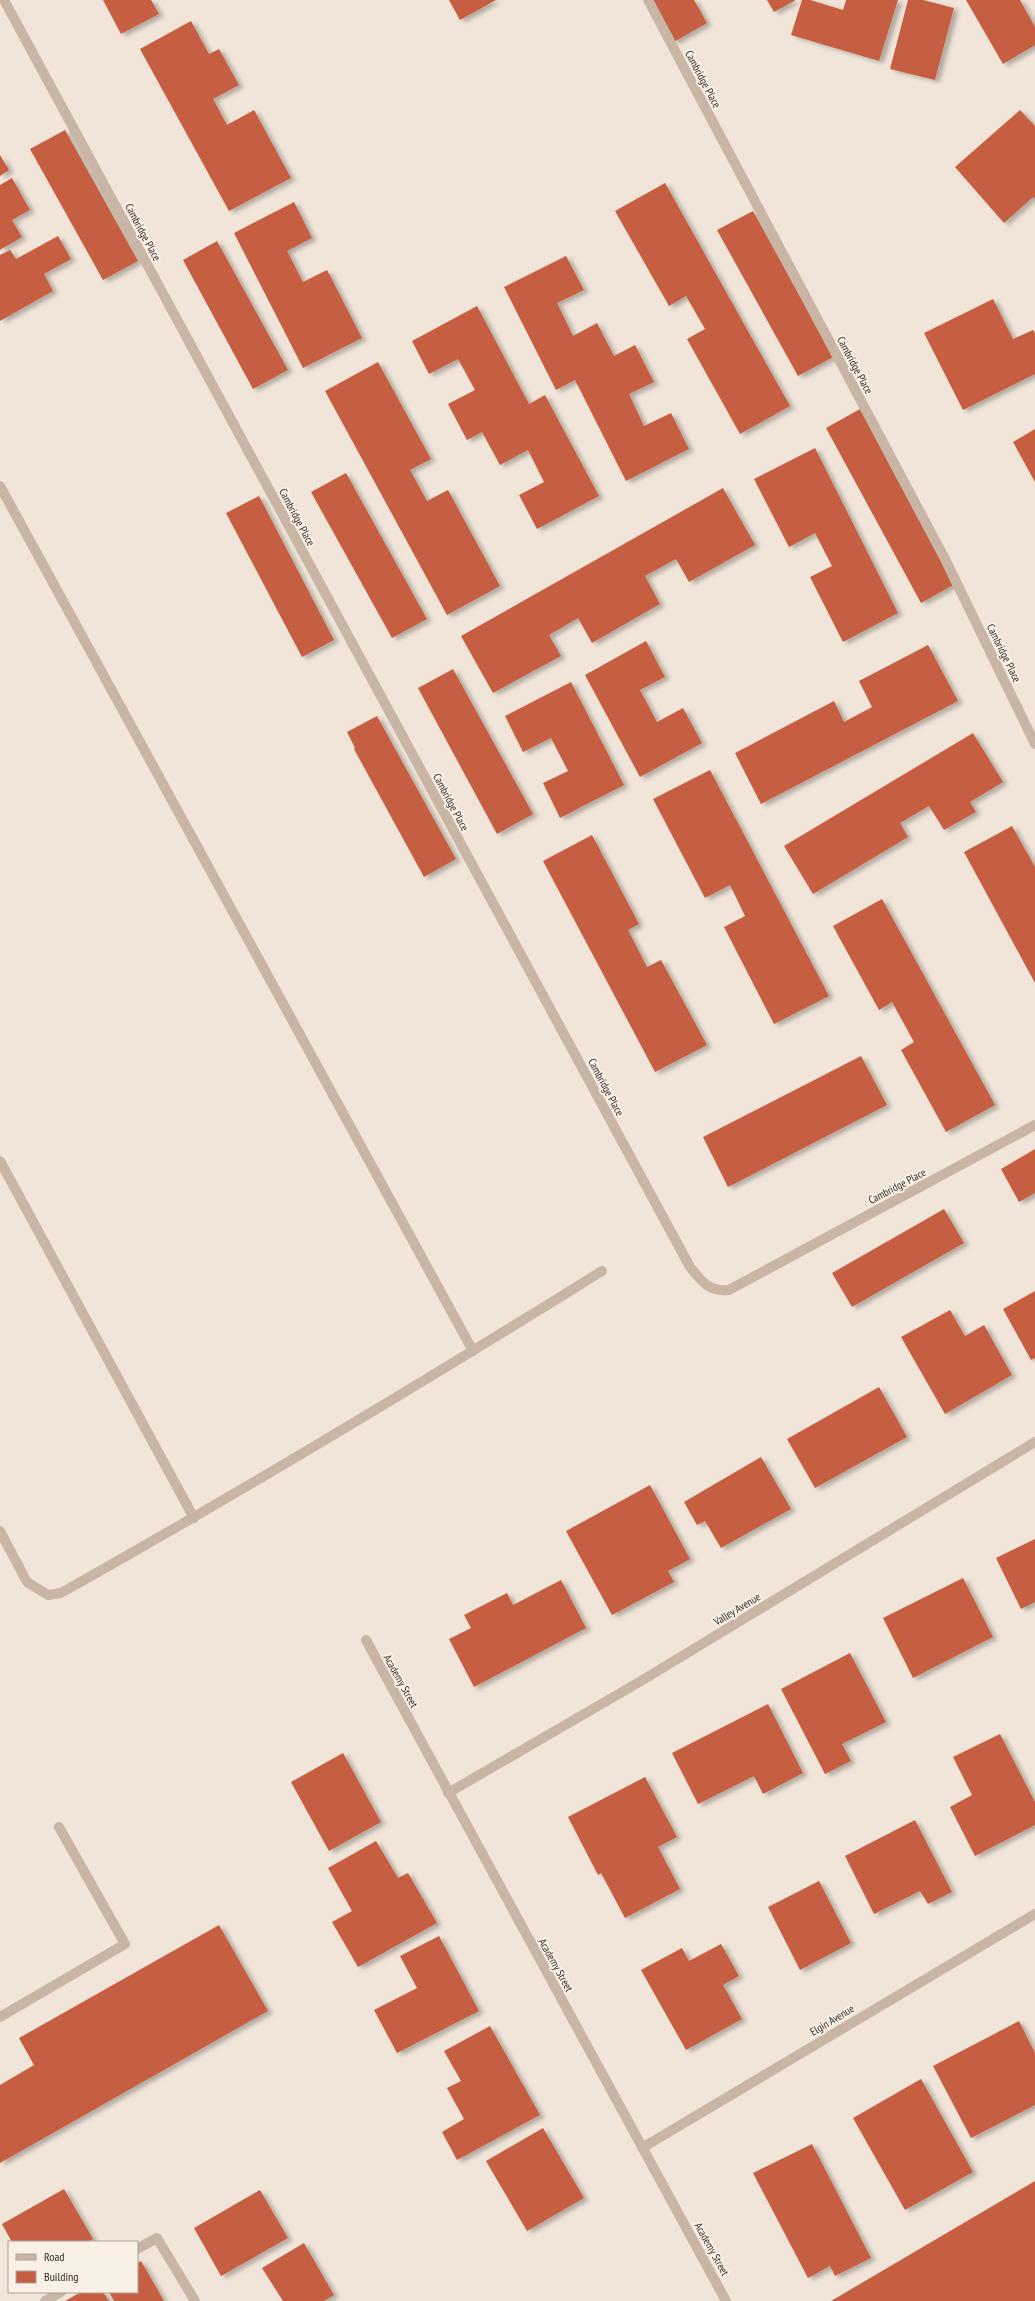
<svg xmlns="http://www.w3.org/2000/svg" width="1035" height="2301" font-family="'PT Sans Narrow',sans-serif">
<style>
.building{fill:#c65f42;filter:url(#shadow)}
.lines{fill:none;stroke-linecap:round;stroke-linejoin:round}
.minor{stroke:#c9b5a5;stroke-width:10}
.labels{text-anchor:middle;stroke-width:4;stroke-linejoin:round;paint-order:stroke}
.street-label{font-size:11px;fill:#352b27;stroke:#f9f0e6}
</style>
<defs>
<filter id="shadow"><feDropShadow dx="4.5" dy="2.5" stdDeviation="2" flood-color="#0004"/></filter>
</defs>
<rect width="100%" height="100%" fill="#f1e5d9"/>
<path class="building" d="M103 0H151L159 14 121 34Z
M449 0H496L460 20Z
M650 0H694L707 23 674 42Z
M767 0H796L774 12Z
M802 0H810L843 10 846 0H898L879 61 791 35Z
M908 0H923L954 8 935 80 890 69Z
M966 0H1020L1035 27V45L1003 64Z
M191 21 209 54 219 49 239 85 213 99 227 125 254 110 291 178 229 211 140 49Z
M1020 110 1035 126V199L1033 197 1004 223 955 167Z
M65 130 138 261 103 280 30 149Z
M0 155 9 170 0 176Z
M12 178 30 210 12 220 22 237 0 250V185Z
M665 183 790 406 740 434 687 339 705 329 686 296 669 306 615 211Z
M294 202 312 238 287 251 303 282 327 270 362 338 303 368 234 233Z
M753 211 833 357 798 376 717 230Z
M58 236 71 259 44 274 53 291 0 321V255L10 250 16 259Z
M217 241 288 370 253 389 183 260Z
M566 256 584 290 557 303 573 336 597 323 614 356 635 345 654 382 629 394 644 426 671 413 689 449 626 481 575 380 556 390 504 287Z
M993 299 1013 339 1033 330 1035 333V374L963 410 924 333Z
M477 306 529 404 545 395 599 496 537 529 519 495 544 482 528 450 500 465 482 432 467 440 448 404 475 390 458 359 429 374 412 341Z
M378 362 431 459 410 470 427 501 448 490 500 586 447 615 325 391Z
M860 409 955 584 921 603 826 428Z
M1035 429V482L1013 442Z
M815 448 898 613 843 642 810 577 832 566 815 533 789 547 754 479Z
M346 473 427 619 392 638 311 492Z
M723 488 755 545 689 582 676 559 645 576 660 604 592 643 578 618 549 635 561 656 493 693 461 636Z
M259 496 334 640 302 657 226 513Z
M646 641 665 677 640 690 657 722 683 708 702 743 640 777 585 675Z
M928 645 958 701 761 804 735 753 834 701 844 722 872 707 859 681Z
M453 669 533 814 497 834 418 688Z
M571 682 624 785 560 818 543 783 568 771 551 738 523 752 505 716Z
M377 716 456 859 424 877 354 749 355 748 347 732Z
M973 733 1003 782 970 802 976 812 944 830 929 806 900 823 908 837 813 894 784 846Z
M710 770 829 996 774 1024 724 927 745 916 730 885 705 898 653 799Z
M1012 826 1035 867V983L964 852Z
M592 835 639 924 628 930 647 967 661 960 707 1045 655 1072 543 861Z
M882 899 995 1105 946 1132 901 1050 914 1042 892 1002 879 1010 833 926Z
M861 1056 887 1105 728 1187 703 1137Z
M1035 1149V1193L1019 1202 1001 1169Z
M944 1209 964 1243 852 1307 832 1273Z
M1035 1291V1358L1031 1360 1003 1309Z
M950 1310 965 1336 984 1325 1012 1375 945 1414 901 1337Z
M879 1387 907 1437 815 1488 787 1439Z
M761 1457 791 1509 721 1548 705 1521 697 1525 684 1502Z
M650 1485 690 1559 668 1571 674 1582 612 1615 566 1531Z
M1035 1539V1602L1021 1609 996 1558Z
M963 1578 993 1637 913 1678 883 1618Z
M561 1580 586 1628 474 1687 449 1639 471 1628 464 1615 507 1593 513 1605Z
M850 1653 886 1722 842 1744 851 1761 825 1774 781 1689Z
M768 1704 803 1773 763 1794 754 1776 698 1804 672 1753Z
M1000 1734 1035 1802V1825L975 1856 950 1807 972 1795 953 1757Z
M343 1753 381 1822 329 1851 291 1782Z
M645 1777 677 1837 658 1847 680 1889 625 1918 601 1873 598 1875 568 1817Z
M915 1820 952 1892 928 1904 920 1891 874 1914 845 1856Z
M376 1841 398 1878 408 1873 437 1923 358 1967 332 1922 352 1911 328 1868Z
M819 1881 851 1943 800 1970 768 1907Z
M219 1925 268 2011 0 2163V2085L34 2065 19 2038Z
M439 1936 479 2011 397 2053 374 2010 417 1988 400 1956Z
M721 1944 739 1976 723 1985 742 2019 686 2050 641 1970 682 1948 689 1961Z
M1019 2021 1035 2053V2105L971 2138 933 2066Z
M490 2026 540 2115 457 2160 442 2132 464 2119 447 2088 461 2081 444 2051Z
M921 2079 973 2172 905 2210 853 2118Z
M543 2128 584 2198 527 2231 486 2161Z
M812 2144 871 2258 835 2276 830 2266 808 2278 753 2173Z
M1035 2181V2301H831Z
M64 2189 93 2239 87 2242H12L2 2224Z
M260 2190 288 2238 221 2276 194 2228Z
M304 2243 334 2295 324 2301H283L262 2268Z
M141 2261 164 2301H114L109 2292H137V2263Z
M81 2292H103L109 2301H65Z"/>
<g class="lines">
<path class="minor" d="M4 0 690 1267C702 1282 709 1292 729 1290L1035 1125
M648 0 945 559 1035 744
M0 486 473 1351
M0 1161 194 1518
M0 1531 27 1582 48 1595 61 1593C244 1490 424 1382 602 1271
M366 1640 726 2301
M448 1793 641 1681 1035 1442
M0 2017 125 1944 59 1827
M642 2148 1035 1914
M137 2249 157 2238 195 2301
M45 2301 61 2292"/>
</g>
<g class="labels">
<g class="street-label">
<text transform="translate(703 79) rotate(62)" y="4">Cambridge Place</text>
<text transform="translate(143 232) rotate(62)" y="4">Cambridge Place</text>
<text transform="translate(855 365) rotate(62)" y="4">Cambridge Place</text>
<text transform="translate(297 517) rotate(62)" y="4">Cambridge Place</text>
<text transform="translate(1004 653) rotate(64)" y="4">Cambridge Place</text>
<text transform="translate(451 802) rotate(62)" y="4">Cambridge Place</text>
<text transform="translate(606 1087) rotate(62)" y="4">Cambridge Place</text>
<text transform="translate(897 1186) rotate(-28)" y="4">Cambridge Place</text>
<text transform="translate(737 1609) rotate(-31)" y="4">Valley Avenue</text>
<text transform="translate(401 1681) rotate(61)" y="4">Academy Street</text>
<text transform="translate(556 1965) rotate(61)" y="4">Academy Street</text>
<text transform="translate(832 2020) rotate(-31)" y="4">Elgin Avenue</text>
<text transform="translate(712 2249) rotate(61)" y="4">Academy Street</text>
</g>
</g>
<rect x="8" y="2241" width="130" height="52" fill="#f9f0e6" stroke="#aba19a"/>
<rect x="16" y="2254" width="20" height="6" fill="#c9b5a5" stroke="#aba19a"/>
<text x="44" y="2261" font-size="12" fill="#352b27">Road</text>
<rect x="16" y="2271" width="20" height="12" fill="#c65f42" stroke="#aba19a"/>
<text x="44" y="2281" font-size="12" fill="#352b27">Building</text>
</svg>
